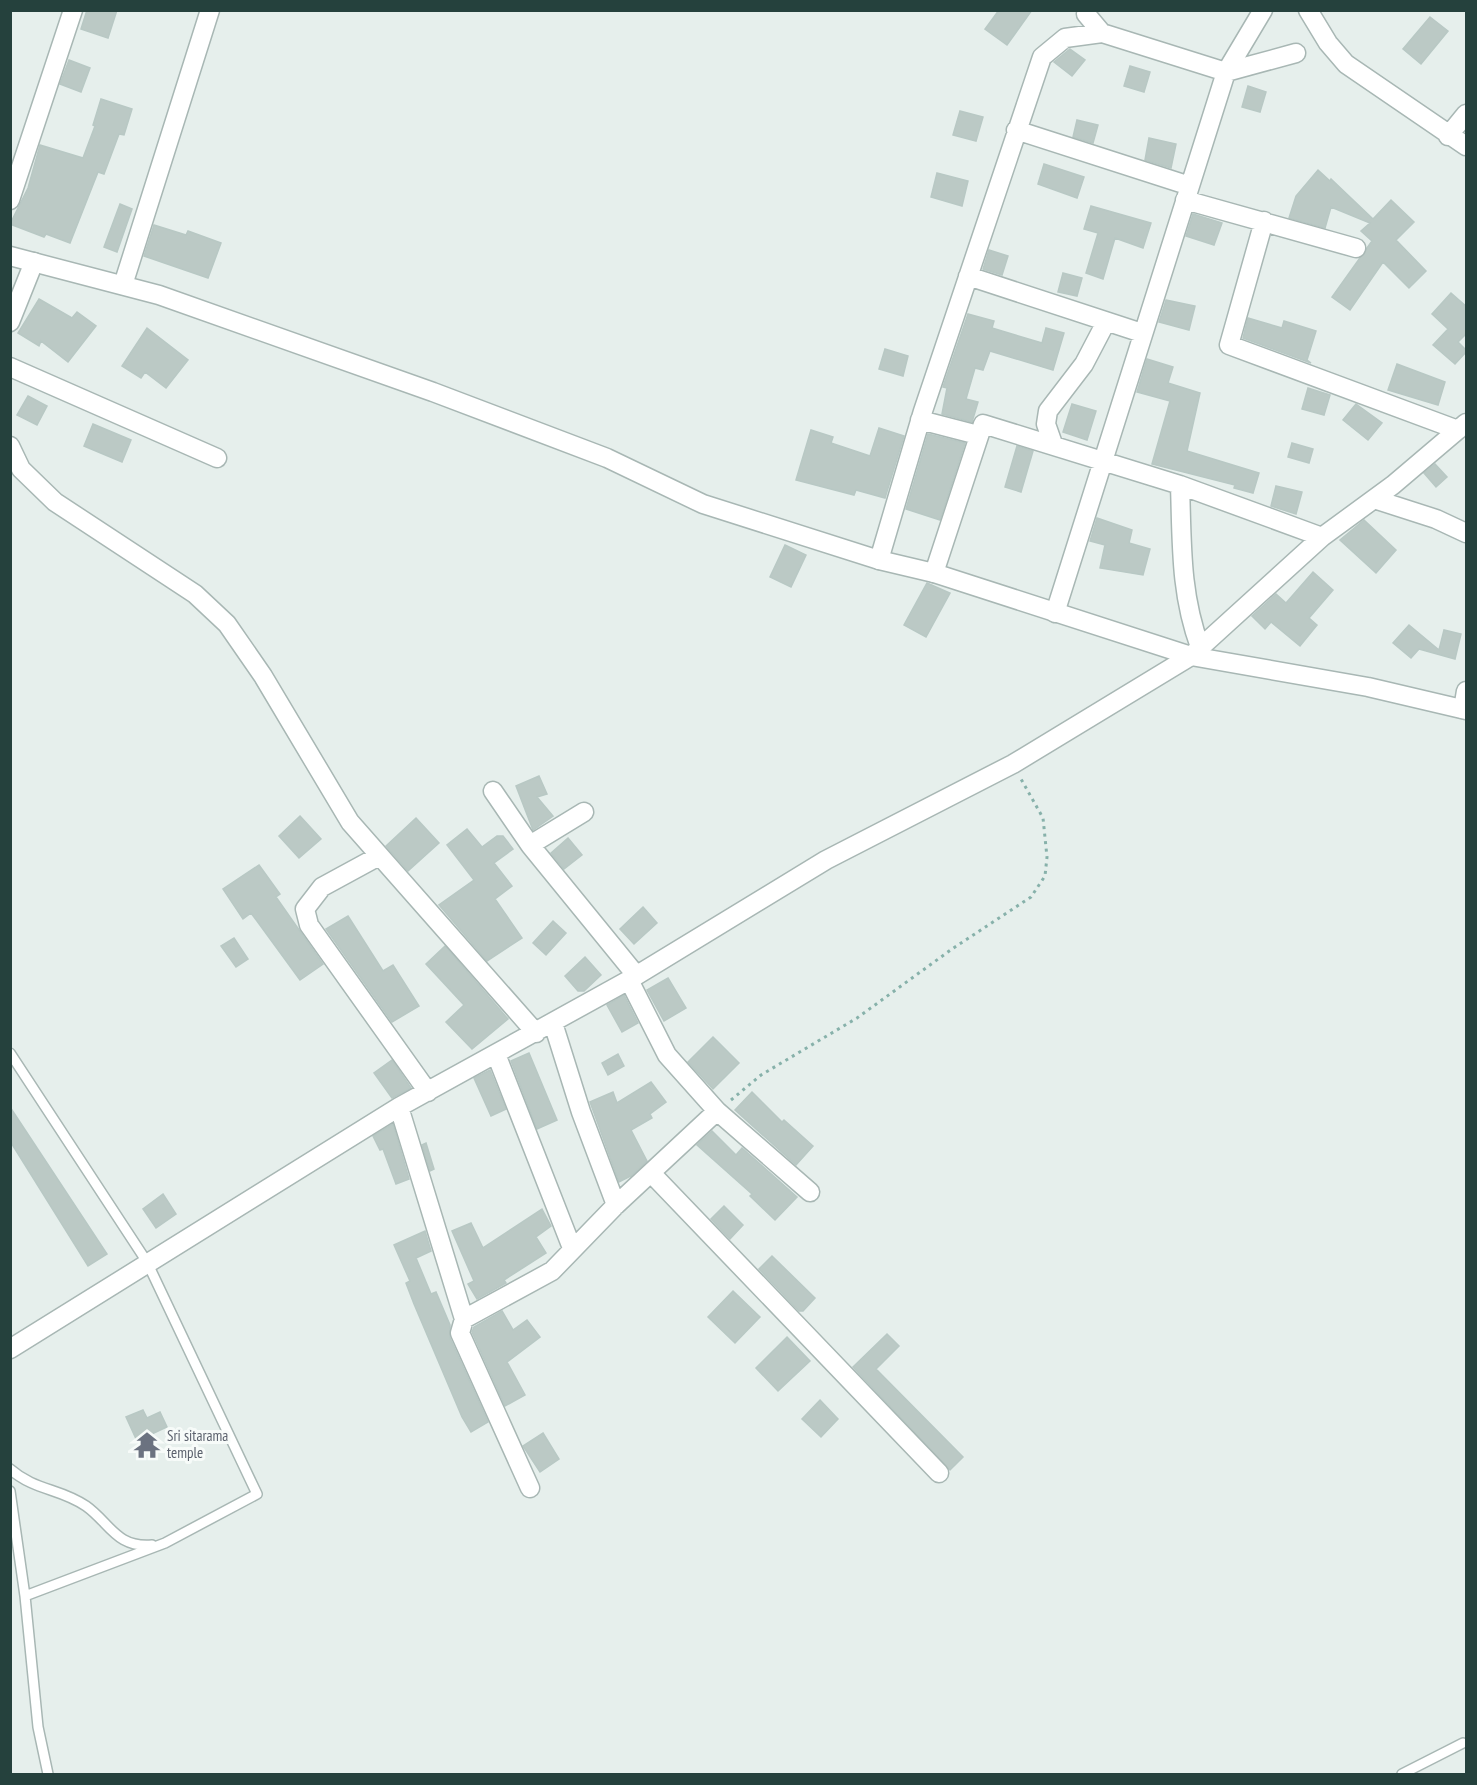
<svg xmlns="http://www.w3.org/2000/svg" width="1477" height="1785" font-family="'PT Sans Narrow',sans-serif">
<style>
.building{fill:#bbc9c5;stroke:#b8c8c4;stroke-width:1.5}
.lines{fill:none;stroke-linecap:round;stroke-linejoin:round}
.service-casing{stroke:#a8b7b4;stroke-width:12}
.minor-casing{stroke:#a8b7b4;stroke-width:21}
.tertiary-casing{stroke:#a8b7b4;stroke-width:21}
.path{stroke:#87b1aa;stroke-width:3;stroke-dasharray:3 4.5;stroke-linecap:butt}
.service{stroke:#fff;stroke-width:9}
.minor{stroke:#fff;stroke-width:18}
.tertiary{stroke:#fff;stroke-width:18}
.labels{text-anchor:middle;stroke-width:6;stroke-linejoin:round;paint-order:stroke}
.worship-label{font-size:15px;fill:#5b616d;stroke:#f7fbf9;text-anchor:start}
</style>
<rect width="100%" height="100%" fill="#e6efec"/>
<path class="building" d="M87 10H117L108 38 81 29Z
M999 10H1032L1007 45 985 29Z
M1430 17 1448 31 1421 64 1403 49Z
M1070 49 1085 60 1072 76 1054 62Z
M69 60 90 68 81 92 60 84Z
M1130 66 1150 72 1144 92 1124 86Z
M1248 86 1266 92 1260 112 1242 107Z
M101 99 132 109 124 135 119 134 104 174 98 172 70 243 46 234 44 237 10 224 28 188 40 145 83 158 95 126 93 125Z
M960 111 983 117 976 141 953 135Z
M1077 120 1098 125 1093 143 1073 137Z
M1149 138 1176 144 1171 168 1145 160Z
M1044 164 1084 177 1077 198 1038 184Z
M1318 170 1330 181 1331 179 1373 219 1391 200 1414 222 1396 240 1426 271 1409 288 1383 262 1350 310 1332 297 1372 241 1361 231 1370 223 1331 207 1325 228 1289 218 1296 196Z
M937 173 968 181 962 206 931 197Z
M120 204 132 209 117 252 104 247Z
M1091 206 1151 223 1143 248 1115 238 1103 279 1086 273 1098 233 1084 229Z
M1193 214 1222 223 1214 245 1186 236Z
M154 225 186 235 188 231 221 243 208 278 144 256Z
M989 250 1008 256 1002 275 983 269Z
M1063 273 1082 278 1077 296 1058 292Z
M1451 293 1467 307V333L1458 342 1467 351 1455 364 1433 345 1448 329 1432 314Z
M39 299 72 318 77 312 96 326 68 362 41 341 39 346 18 333Z
M1166 300 1195 306 1189 330 1159 322Z
M968 314 994 321 992 328 1042 343 1046 328 1064 333 1053 370 990 351 983 370 975 368 966 399 978 402 972 422 942 414 947 388 943 387Z
M1248 318 1282 328 1284 321 1316 331 1307 360 1311 363 1243 338Z
M147 328 188 360 166 388 145 372 141 378 122 366Z
M885 349 908 356 903 376 879 369Z
M1147 359 1173 367 1168 383 1200 393 1187 451 1259 473 1253 493 1234 488 1235 485 1152 464 1170 401 1137 392Z
M1397 364 1445 382 1438 405 1388 390Z
M1308 388 1330 395 1324 415 1302 409Z
M28 396 47 406 37 425 17 415Z
M1072 404 1096 411 1087 440 1063 432Z
M1356 404 1382 423 1368 440 1343 420Z
M93 424 131 440 122 462 84 446Z
M879 428 904 436 885 498 856 490 854 495 796 480 811 430 833 437 831 443 870 456Z
M928 434 965 443 940 520 906 509Z
M1292 443 1313 449 1309 463 1288 457Z
M1017 446 1033 451 1021 492 1005 487Z
M1435 464 1447 477 1436 487 1424 473Z
M1276 486 1302 492 1296 514 1271 506Z
M1097 518 1132 530 1129 543 1150 549 1143 575 1100 568 1105 545 1090 541Z
M1364 520 1396 550 1376 573 1340 540Z
M785 545 806 555 791 587 770 577Z
M1313 572 1333 590 1309 618 1317 625 1300 646 1271 622 1265 629 1252 616 1276 594 1286 603Z
M927 583 950 593 926 637 904 625Z
M1409 625 1439 650 1444 630 1461 634 1455 659 1419 649 1411 658 1393 643Z
M539 776 547 794 537 797 553 816 533 830 516 786Z
M300 816 321 839 299 858 279 836Z
M416 818 439 843 408 871 386 846Z
M467 829 482 847 497 836H503L513 849 494 863 512 886 495 899 522 938 487 961 439 905 474 880 447 845Z
M568 838 582 855 564 869 551 853Z
M259 865 280 894 276 897 323 964 300 980 251 913 243 919 223 889Z
M643 907 657 923 634 944 620 929Z
M348 916 383 971 393 965 419 1006 392 1022 326 929Z
M553 921 566 933 546 955 533 943Z
M234 938 248 959 236 967 221 946Z
M445 946 508 1019 472 1049 446 1022 464 1005 426 964Z
M585 957 601 975 584 991H578L565 976Z
M668 978 686 1008 664 1021 647 990Z
M624 995 638 1023 622 1032 607 1005Z
M713 1037 739 1063 713 1089 688 1062Z
M529 1053 557 1120 537 1129 511 1061Z
M618 1054 624 1066 608 1075 602 1063Z
M392 1060 411 1088 392 1098 374 1073Z
M490 1070 506 1109 491 1116 474 1078Z
M651 1082 666 1102 650 1114 652 1118 631 1130 647 1161 631 1176 619 1182 590 1102 613 1092 617 1103Z
M752 1092 782 1122 784 1120 813 1146 796 1165 735 1110Z
M10 1107 107 1254 88 1266 10 1141Z
M393 1124 409 1179 396 1184 383 1149 380 1150 373 1136Z
M712 1131 736 1155 742 1148 797 1197 775 1220 750 1196 752 1194 697 1145Z
M426 1143 434 1169 430 1171 422 1145Z
M163 1194 176 1214 156 1228 143 1209Z
M724 1206 743 1225 730 1239 711 1219Z
M542 1209 551 1226 536 1237 546 1253 504 1280 506 1283 477 1299 468 1284 474 1281 452 1231 471 1223 483 1248Z
M425 1231 431 1251 416 1258 431 1294 436 1292 450 1325V1338L488 1422 471 1432 462 1417 414 1304 406 1283 410 1281 394 1245Z
M772 1256 815 1298 803 1311H799L759 1269Z
M733 1291 760 1317 735 1343 708 1317Z
M502 1311 513 1330 527 1320 540 1337 507 1362 525 1395 505 1406 472 1332 474 1327Z
M887 1334 899 1346 876 1369 963 1457 950 1470 853 1367Z
M787 1337 810 1361 778 1391 756 1368Z
M820 1400 838 1419 821 1437 802 1419Z
M143 1410 147 1418 160 1412 167 1427 137 1441 126 1417Z
M543 1433 559 1459 540 1472 523 1446Z"/>
<g class="lines">
<defs>
<path id="service" d="M10 1053 147 1262 257 1494 165 1543 25 1596
M10 1469C35 1491 60 1488 86 1506 110 1523 116 1548 152 1545
M10 1491 25 1596 38 1727 48 1774
M1402 1774 1463 1743"/>
<path id="minor" d="M1308 10 1328 43 1346 64 1466 146
M1086 14 1102 33 1226 72 1296 53
M1016 130 1190 186
M1448 136 1466 114
M10 200 73 10
M1185 200 1356 248
M1264 221 1229 345 1458 430
M968 276 1142 333
M123 285 210 10
M10 322 34 262
M10 367 217 458
M920 420 978 435
M1053 444 1046 424 1048 411 1084 364 1106 322
M10 446 21 469 55 502 195 594 227 624 263 676 350 822 536 1033
M1180 485C1182 543 1180 593 1200 647
M1374 499 1436 519 1466 533
M879 560 923 411 1042 57 1065 38 1102 33
M934 573 983 424 1180 485 1322 537
M1055 613 1226 72 1263 10
M1463 709 1466 691
M493 791 530 845 636 975
M530 845 584 812
M379 856 322 887 305 909 309 925 428 1092
M629 980 667 1055 717 1111 810 1192
M553 1023 581 1112 616 1205
M496 1054 572 1248
M399 1107 464 1319 460 1333 530 1488
M652 1174 939 1473
M464 1319 552 1271 616 1205 717 1111
M10 1349 399 1107 629 980 826 860 1013 764 1191 656 1322 537 1393 485 1466 423"/>
<path id="tertiary" d="M10 256 159 295 433 392 607 458 703 504 879 560 934 573 1191 656 1368 687 1466 710"/>
</defs>
<use href="#service" class="service-casing"/>
<use href="#minor" class="minor-casing"/>
<use href="#tertiary" class="tertiary-casing"/>
<path class="path" d="M731 1100 761 1075 857 1018 952 949 1031 897 1045 876 1047 857 1043 818 1021 779"/>
<use href="#service" class="service"/>
<use href="#minor" class="minor"/>
<use href="#tertiary" class="tertiary"/>
</g>
<defs>
<symbol id="temple-bare" viewBox="-9 -9 18 18"><path d="M0-6L5-2H3V0L6.5 2.5H4V6H1.5V3h-3V6H-4V2.5H-6.5L-3 0V-2H-5Z" fill="#6b7280" stroke="#f7fbf9" stroke-width="2.5" paint-order="stroke"/></symbol>
</defs>
<g fill-rule="evenodd">
<use href="#temple-bare" x="128" y="1426" width="38" height="38"/>
</g>
<g class="labels">
<g class="worship-label">
<text x="167" y="1441">Sri sitarama<tspan x="167" dy="17">temple</tspan></text>
</g>
</g>
<rect width="1477" height="1785" fill="none" stroke="#25413d" stroke-width="24"/>
</svg>
